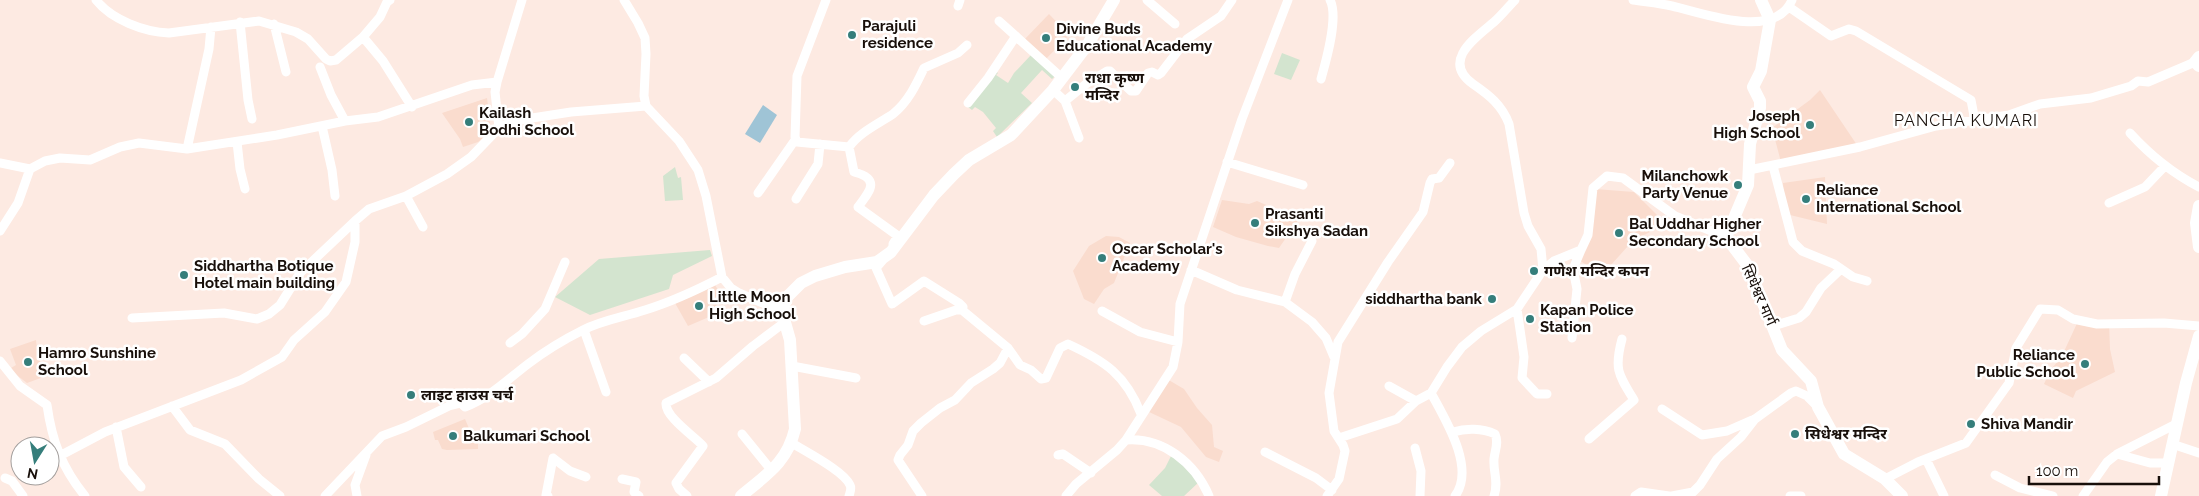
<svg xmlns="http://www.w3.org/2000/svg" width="2199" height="496" font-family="Raleway,'Noto Sans Devanagari',sans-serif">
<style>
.built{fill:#fadcce}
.green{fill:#d3e4cf}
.water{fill:#9fc4d6}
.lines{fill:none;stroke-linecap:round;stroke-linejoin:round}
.street{stroke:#fff;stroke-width:9}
.secondary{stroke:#fff;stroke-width:12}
.poi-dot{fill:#357e7b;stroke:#fff;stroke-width:2}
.labels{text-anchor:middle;stroke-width:5;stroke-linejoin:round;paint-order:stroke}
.poi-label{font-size:15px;font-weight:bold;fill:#180f0a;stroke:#fff;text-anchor:start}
.street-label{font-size:15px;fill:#180f0a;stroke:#fff}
.neighbourhood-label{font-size:16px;letter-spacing:1px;fill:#180f0a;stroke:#fff}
</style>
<rect width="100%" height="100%" fill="#fdeae2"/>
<path class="built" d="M1049 14 1069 35 1045 60 1023 41Z
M1820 90 1857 145 1781 162 1772 128 1810 100Z
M487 98 491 131 478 142 463 147 460 139 442 113Z
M1825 177 1827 224 1790 215 1784 200 1783 183Z
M1595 189 1634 192 1657 215 1658 224 1654 230 1642 236 1628 246 1602 275 1579 260Z
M1222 200 1249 204 1257 201 1299 219 1279 248 1268 246 1236 237 1213 227Z
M1106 236 1119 237 1130 243 1114 283 1104 289 1094 304 1084 299 1073 271 1089 246Z
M715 285 725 301 709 317 688 326 675 303Z
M2079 319 2109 322 2110 349 2115 372 2076 391 2073 398 2044 384 2051 369 2061 358Z
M36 340 38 358 49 375 27 383 14 373 11 368 16 365 10 349Z
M1167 379 1184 389 1197 408 1212 425 1214 447 1223 451 1219 462 1206 457 1181 427 1147 411Z
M465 419 474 440H478V449L447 450 442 449 438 440H435L433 432Z"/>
<path class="green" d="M1282 53 1300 60 1291 80 1274 74Z
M1031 55 1055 76 1052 79 1042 70 1021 93 1032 103 997 137 993 131 996 128 983 112 975 107 972 110 968 107 995 71 998 73 996 75 1008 83 1014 73Z
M675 167 678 178 681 177 683 200 665 201 663 176Z
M710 250 712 256 673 275 669 289 590 315 555 297 599 259Z
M1172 454 1199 482 1184 496H1162L1149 485 1165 468Z"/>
<path class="water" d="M763 105 777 115 760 143 745 134Z"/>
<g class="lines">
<path class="street" d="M96 0C112 20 144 32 169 33L259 21 296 32 308 39 326 59 330 61 336 60 363 37
M390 0 387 2 380 17 363 37 383 61 412 107
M624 0 638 23 645 38 646 54 644 96 646 106 679 141 698 170 706 196 722 277 731 288 739 293 767 305 782 309
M826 0 797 76 795 137 797 142 849 147
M1147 0 1175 24
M1633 0C1646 2 1659 3 1672 6 1703 13 1775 41 1792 0
M958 6 960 0
M1789 7 1831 36 1849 29 1856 31 1971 100 1975 121
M999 21 1062 78
M240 22 248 100 252 119
M274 24 286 72
M320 67 331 95 345 121
M1321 79C1326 61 1339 17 1330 0
M1053 90 1065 101 1079 138
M1065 101 1086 84 1107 71H1110L1131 91H1136L1148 73 1152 72 1158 75 1161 73 1187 39 1221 16 1232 0
M968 103 988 78 1016 36
M322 126 332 170 335 196
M499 128 495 92 497 82 522 0
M2130 133C2150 155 2172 173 2199 187
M237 142 240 169 245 189
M187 149 209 49 211 27
M1227 162 1303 185
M0 163 30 169
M1773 166 1793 242 1802 251 1834 264 1853 277 1867 281
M1749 170 1860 147 1936 126 2009 115 2040 104 2091 98 2131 86 2138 81 2148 82 2195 62
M758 193 795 140
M406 196 423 227
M796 199 818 164 820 144
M2109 203 2145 187 2165 166
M0 231 18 203 30 169 45 161 60 158 90 160 120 147 139 143 187 149 277 135 345 121 378 117 472 85 497 82
M893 244 898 236 858 207C870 191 881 179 854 172L849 147C860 132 878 124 893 114 908 102 916 85 924 68L958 53 967 45
M882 261 876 268 892 304 924 281 959 303 963 307 962 310 1008 348 1020 365 1031 370 1041 379 1046 378 1060 348 1068 344C1105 361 1126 375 1141 414
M1191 270 1237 290 1285 302 1312 322 1326 338 1334 357
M1543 270 1554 261 1581 250 1588 235 1593 188 1607 176 1623 178 1675 216 1726 237
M1285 302 1295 274 1312 241
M1517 309 1524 357 1522 378 1537 394H1547
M1102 311 1140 332 1178 342
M132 318 224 313 257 319 269 314 280 305 300 273 355 221
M924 321 956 310H962
M1773 326 1799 318 1806 312 1821 288 1840 270
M584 330 606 392
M1572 338 1577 289 1573 269 1581 250
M510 343 522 334 545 309 565 262
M684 358 709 382
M0 361 20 386 47 405C52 441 62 468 85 496
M792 366 856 378
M1389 386 1416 401
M172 406 190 430 225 444 259 479 280 496
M1662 409 1702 435 1727 431 1752 420
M116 427 124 467 141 487
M1453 432C1466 428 1482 428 1495 434 1499 443 1495 449 1494 459 1493 473 1499 481 1494 496
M742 434 772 471
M1339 438 1397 419 1416 401 1431 393
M1589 439 1634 400C1618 374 1614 369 1622 339
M1126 440C1163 437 1195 463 1209 496
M792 443C806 452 844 471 850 485 852 489 850 492 849 496
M2172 444 2199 453
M1415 448 1421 471 1420 496
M1265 452 1316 478 1332 490
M2117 454 2178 423
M1058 455 1063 454 1091 473
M1926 459 1944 496
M50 461 105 432 241 380 282 357 294 340 325 312 346 282 355 242V221L369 209 406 196 447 174 471 157 499 128 513 121 571 112 646 106
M1995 475 2020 488 2053 496
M5 478 12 481 23 496
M622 479 636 482 634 492 639 496
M1885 479 1918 462 1966 443 2009 383 2016 348 2040 309 2058 310 2073 319 2097 324 2164 323 2199 326
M325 496 382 436 406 427 449 406 461 403 465 407C489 398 507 380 528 364 545 351 563 340 583 330 603 320 624 317 645 310 671 302 697 290 722 277
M357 496 355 485 366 455
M548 496 546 495 553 458 570 471 586 477
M687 496 679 489 676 483 703 446C694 436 665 417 666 403L716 378 753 346 785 322
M922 496 898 460 900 455 908 445 913 431 921 423 940 408 955 400 971 383 993 369 1000 363 1008 348
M1066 496 1076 484 1117 450 1126 440 1173 367 1178 342 1180 304 1242 119 1288 0
M1327 496 1339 479 1345 451 1343 445 1334 431 1329 393 1338 342 1388 262 1423 212 1430 183 1432 179 1439 178 1450 163
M1455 496C1476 468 1445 419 1431 393L1447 367 1462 347 1481 331 1517 309 1543 270 1541 249 1528 226 1524 213 1509 124C1502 105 1489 95 1473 84 1441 61 1475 38 1494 22 1501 16 1508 7 1515 0
M1635 496 1641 492 1669 496
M1672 496 1693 492 1700 485 1717 459 1741 437 1755 419 1791 393 1796 391 1807 396 1816 405
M1790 496H1801
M2083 496 2107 462 2117 454 2150 463H2168"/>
<path class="secondary" d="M1761 0 1770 20 1761 71 1753 87 1760 101V108L1750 144 1748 185 1726 237 1748 266 1782 350 1811 381 1818 407 1844 454 1885 479 1902 496
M2199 57 2195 62 2199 66
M2199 206 2196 223 2199 247
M741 496C766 475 787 463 795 429L790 340 782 312 787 297 801 283 815 276 845 267 877 262 891 252 934 195 954 174 969 160 1011 135 1053 90 1088 44 1114 0
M2161 496 2186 383 2199 336"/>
</g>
<g class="poi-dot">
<circle cx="852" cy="35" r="5"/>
<circle cx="1046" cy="38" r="5"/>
<circle cx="1075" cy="87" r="5"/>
<circle cx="469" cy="122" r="5"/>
<circle cx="1810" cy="125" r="5"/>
<circle cx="1738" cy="185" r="5"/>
<circle cx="1806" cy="199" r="5"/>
<circle cx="1255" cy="223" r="5"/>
<circle cx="1619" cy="233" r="5"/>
<circle cx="1102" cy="258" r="5"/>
<circle cx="1534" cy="271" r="5"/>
<circle cx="184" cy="275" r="5"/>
<circle cx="1492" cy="299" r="5"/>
<circle cx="699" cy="306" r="5"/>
<circle cx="1530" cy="319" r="5"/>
<circle cx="28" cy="362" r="5"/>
<circle cx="2085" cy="364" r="5"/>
<circle cx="411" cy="395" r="5"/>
<circle cx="1971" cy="424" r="5"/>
<circle cx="1795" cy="434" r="5"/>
<circle cx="453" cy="436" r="5"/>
</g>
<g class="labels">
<g class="poi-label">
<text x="862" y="31">Parajuli<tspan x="862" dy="17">residence</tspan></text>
<text x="1056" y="34">Divine Buds<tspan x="1056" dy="17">Educational Academy</tspan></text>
<text x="1085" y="83">राधा कृष्ण<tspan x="1085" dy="17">मन्दिर</tspan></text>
<text x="479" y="118">Kailash<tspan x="479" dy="17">Bodhi School</tspan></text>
<text x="1800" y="121" text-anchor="end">Joseph<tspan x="1800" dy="17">High School</tspan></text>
<text x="1728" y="181" text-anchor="end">Milanchowk<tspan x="1728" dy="17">Party Venue</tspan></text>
<text x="1816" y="195">Reliance<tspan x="1816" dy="17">International School</tspan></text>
<text x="1265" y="219">Prasanti<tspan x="1265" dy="17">Sikshya Sadan</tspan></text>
<text x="1629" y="229">Bal Uddhar Higher<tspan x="1629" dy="17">Secondary School</tspan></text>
<text x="1112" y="254">Oscar Scholar's<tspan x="1112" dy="17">Academy</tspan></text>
<text x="194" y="271">Siddhartha Botique<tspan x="194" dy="17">Hotel main building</tspan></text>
<text x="1544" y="276">गणेश मन्दिर कपन</text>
<text x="709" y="302">Little Moon<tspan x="709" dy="17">High School</tspan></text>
<text x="1482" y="304" text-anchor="end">siddhartha bank</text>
<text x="1540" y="315">Kapan Police<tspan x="1540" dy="17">Station</tspan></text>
<text x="38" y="358">Hamro Sunshine<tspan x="38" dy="17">School</tspan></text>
<text x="2075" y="360" text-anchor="end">Reliance<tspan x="2075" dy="17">Public School</tspan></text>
<text x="421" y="400">लाइट हाउस चर्च</text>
<text x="1981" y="429">Shiva Mandir</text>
<text x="1805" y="439">सिधेश्वर मन्दिर</text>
<text x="463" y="441">Balkumari School</text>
</g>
<g class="street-label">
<text transform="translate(1759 295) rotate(66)" y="5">सिधेश्वर मार्ग</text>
</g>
<g class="neighbourhood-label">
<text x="1966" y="126">PANCHA KUMARI</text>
</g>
</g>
<g transform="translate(35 461) rotate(191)"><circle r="24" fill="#ffffff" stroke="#a39f9d"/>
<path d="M0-4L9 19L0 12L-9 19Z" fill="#357e7b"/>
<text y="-8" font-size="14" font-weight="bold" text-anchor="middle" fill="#180f0a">N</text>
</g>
<path d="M2029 476v8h130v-8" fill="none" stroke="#180f0a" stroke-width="2.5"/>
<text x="2036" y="476" font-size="15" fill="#180f0a" stroke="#ffffff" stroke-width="4" paint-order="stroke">100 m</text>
</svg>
